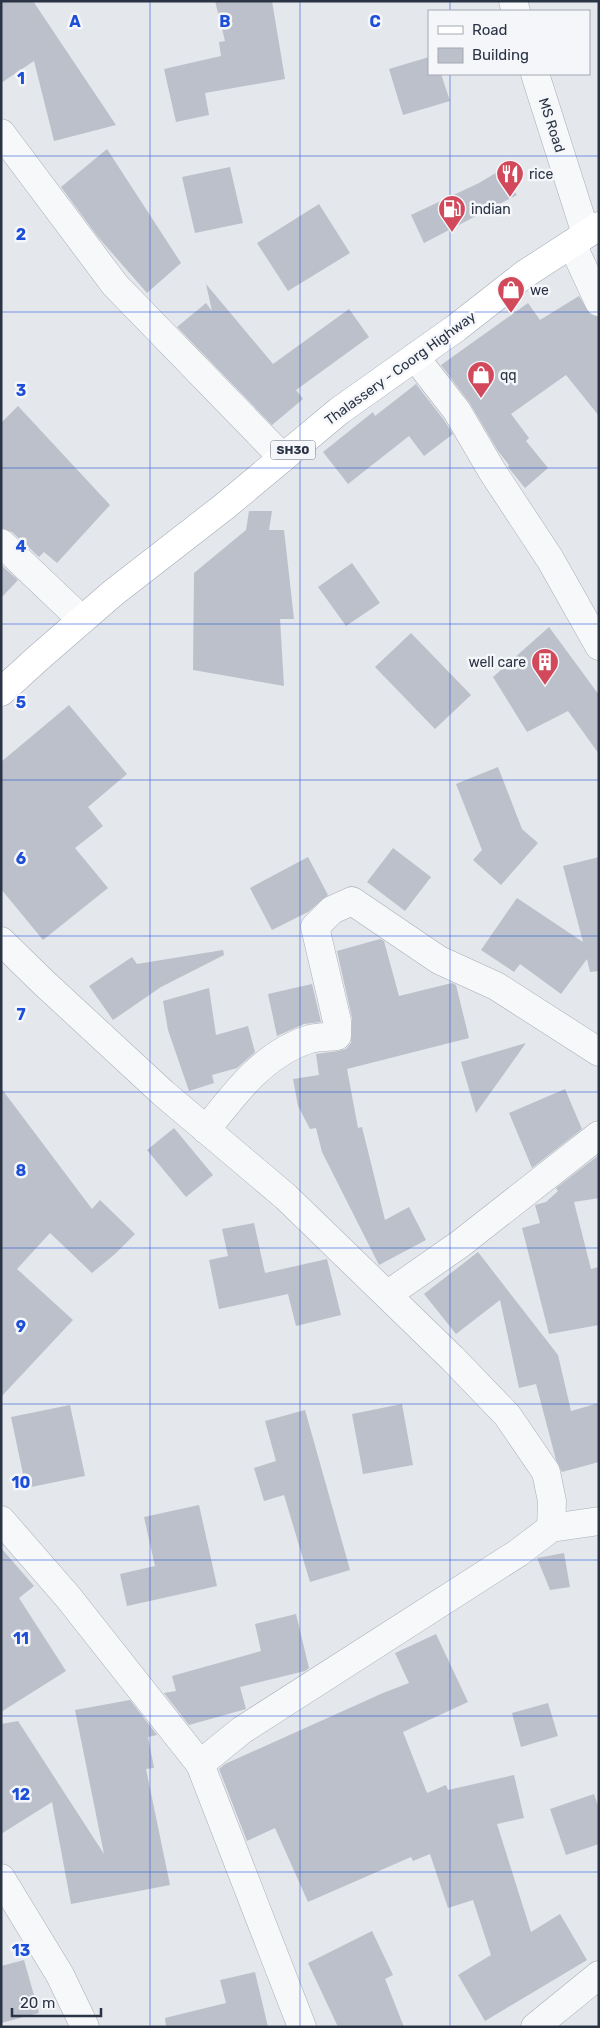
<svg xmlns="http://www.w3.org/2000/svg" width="600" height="2028" font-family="Rubik,sans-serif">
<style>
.building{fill:#bbc0ca}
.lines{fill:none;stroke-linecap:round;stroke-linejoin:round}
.minor-casing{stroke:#a9aeb7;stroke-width:29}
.major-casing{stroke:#a3abb8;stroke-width:29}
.minor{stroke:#f7f8fa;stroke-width:28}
.major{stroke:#fff;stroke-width:28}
.grid{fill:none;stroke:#1d4ed8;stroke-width:1;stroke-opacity:0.55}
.labels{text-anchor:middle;stroke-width:5;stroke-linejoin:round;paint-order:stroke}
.shield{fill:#f4f6f9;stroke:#676e7b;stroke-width:1}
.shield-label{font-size:12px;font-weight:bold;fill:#2b3445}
.street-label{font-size:14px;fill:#2b3445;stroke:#f4f6f9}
.poi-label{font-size:14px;fill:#2b3445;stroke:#f4f6f9;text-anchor:start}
.grid-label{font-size:16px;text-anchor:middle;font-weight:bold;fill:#1d4ed8;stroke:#f4f6f9;stroke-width:5;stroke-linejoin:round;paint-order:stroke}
</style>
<rect width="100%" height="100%" fill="#e4e7ec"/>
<path class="building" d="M1 1H33L116 125 54 141 34 61 1 83Z
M215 1H272L285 79 205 93 209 115 176 122 164 69 221 56 219 42 225 41Z
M429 57V74H441L450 101 403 115 389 69Z
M107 149 181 263 147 293 98 237 61 187Z
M230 167 243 223 195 233 182 177Z
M499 171 517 195 424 243 411 215 479 183Z
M319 204 350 253 288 291 257 243Z
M206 284 273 364 349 309 369 337 296 390 303 399 272 425 177 327 206 303 212 311Z
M579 296 590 314 599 317V416L566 375 511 414 529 438 526 441 548 468 525 488 508 467 509 465 498 451 469 402 441 365 528 303 540 320Z
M416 384 444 420 453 434 424 456 409 436 348 484 323 452 373 412 375 416Z
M18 406 110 505 57 563 44 552 39 557 12 532 1 528V423Z
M249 511H272L269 530H284L294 619H280L284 686 193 670 194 573 246 530Z
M352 563 380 603 346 626 318 587Z
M1 565 18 580 1 598Z
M549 627 599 695V754L568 711 527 732 493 677Z
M411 633 471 695 435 729 375 667Z
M69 705 127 774 88 807 103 826 75 848 108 888 43 940 1 889V762Z
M498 767 522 829 538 843 501 885 473 860 482 850 456 784Z
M393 848 431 877 405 911 367 882Z
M308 857 328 895 308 912 272 930 250 888Z
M599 857V971L590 972 587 959 561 994 520 964 514 972 481 950 517 898 583 942 563 866Z
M380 939 384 941 399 996 452 983 456 985 469 1038 347 1069 358 1128 362 1127 385 1220 409 1207 426 1240 379 1265 322 1152 316 1128 310 1129 298 1106 293 1079 319 1075 316 1054 339 1051 346 1049 351 1043 352 1018 337 951Z
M223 950 224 955 161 987 113 1020 89 986 132 957 137 964Z
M312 984 321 1022 304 1024 277 1036 268 994Z
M209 988 216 1035 248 1026 255 1052 237 1068 212 1075 214 1083 189 1091 168 1030 163 1001Z
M526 1043 476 1113 461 1062Z
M1 1088 92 1209 100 1200 135 1234 115 1254 92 1273 50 1233 17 1269 73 1320 1 1397Z
M565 1089 582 1129 532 1168 509 1113Z
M174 1128 213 1175 186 1197 147 1150Z
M599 1155V1198L574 1202 591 1269 599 1267V1325L549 1334 522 1228 540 1223 535 1205 546 1202 558 1191 556 1188Z
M254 1223 265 1273 327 1259 341 1315 296 1326 288 1294 219 1309 209 1260 228 1256 222 1229Z
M478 1252 558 1355 571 1411 599 1403V1462L562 1472 556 1460 536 1384 519 1388 500 1300 456 1334 424 1294Z
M402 1404 413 1465 363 1474 352 1414Z
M70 1405 85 1476 26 1488 11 1417Z
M305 1410 350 1570 310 1582 284 1495 264 1501 254 1468 276 1461 265 1421Z
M199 1505 217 1586 127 1606 120 1574 155 1566 144 1517Z
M1 1548 34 1586 19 1598 66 1671 1 1712Z
M564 1553 570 1587 550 1590 537 1558Z
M296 1614 309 1668 305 1671 240 1687 246 1709 189 1725 164 1693 176 1691 172 1676 261 1651 255 1624Z
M436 1634 468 1702 403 1732 427 1793 446 1785 448 1790 514 1775 524 1818 497 1824 531 1932 560 1914 587 1960 485 2021 458 1975 491 1955 473 1900 448 1908 430 1854 413 1861 411 1857 308 1902 275 1828 247 1841 219 1769 225 1764 383 1693 409 1683 395 1653Z
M130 1700 157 1735 148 1737 154 1768 146 1769 170 1885 71 1904 52 1802 1 1834V1724L18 1721 104 1854 75 1710Z
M548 1703 558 1736 521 1747 512 1713Z
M594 1794 599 1809V1844L566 1855 550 1809Z
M372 1931 393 1975 385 1979 404 2027H338L308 1963Z
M24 1960 39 2013 1 2023V1966Z
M255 1972 268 2027H166L165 2018 226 2003 220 1980Z"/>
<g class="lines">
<defs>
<path id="minor" d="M513 1 516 11
M535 74 586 234
M1 133 115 285 283 458
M572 244 599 302
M415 357 457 411 492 471 550 559 599 646
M1 543 82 620
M1 941 43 982 163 1093 286 1197 452 1358 507 1415 546 1472 552 1501 551 1528 518 1553 242 1730 200 1764
M206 1130C234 1094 264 1053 310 1039 318 1037 328 1037 337 1036V1021L315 927 332 910 352 901 439 960 496 986 599 1052
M387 1295 460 1244 599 1135
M1 1520 68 1597 200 1764 302 2027
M551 1528 599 1521
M1 1878 60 1975 85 2027
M535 2027 599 1975"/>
<path id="major" d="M1 692 37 659 113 593 225 506 339 411 456 328 525 274 599 226"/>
</defs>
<use href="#minor" class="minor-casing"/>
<use href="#major" class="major-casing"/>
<use href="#minor" class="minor"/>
<use href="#major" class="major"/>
</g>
<path class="grid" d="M150 1V2027M300 1V2027M450 1V11M450 74V2027M1 156H599M1 312H599M1 468H599M1 624H599M1 780H599M1 936H599M1 1092H599M1 1248H599M1 1404H599M1 1560H599M1 1716H599M1 1872H599"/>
<defs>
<symbol id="restaurant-pin" viewBox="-11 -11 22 30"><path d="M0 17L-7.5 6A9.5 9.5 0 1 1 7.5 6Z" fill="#d1495b" stroke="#f4f6f9"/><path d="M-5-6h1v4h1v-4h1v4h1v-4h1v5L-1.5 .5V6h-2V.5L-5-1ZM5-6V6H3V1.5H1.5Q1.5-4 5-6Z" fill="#fff"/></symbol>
<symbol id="fuel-pin" viewBox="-11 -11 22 30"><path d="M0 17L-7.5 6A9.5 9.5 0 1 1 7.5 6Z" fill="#d1495b" stroke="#f4f6f9"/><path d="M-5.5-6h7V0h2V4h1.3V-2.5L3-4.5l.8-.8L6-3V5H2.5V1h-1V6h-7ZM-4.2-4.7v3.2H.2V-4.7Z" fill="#fff"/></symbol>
<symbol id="shop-pin" viewBox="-11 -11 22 30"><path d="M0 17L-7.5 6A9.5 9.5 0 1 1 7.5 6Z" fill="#d1495b" stroke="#f4f6f9"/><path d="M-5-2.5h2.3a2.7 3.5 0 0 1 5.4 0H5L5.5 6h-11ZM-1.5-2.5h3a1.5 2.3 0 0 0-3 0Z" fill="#fff"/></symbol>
<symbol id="building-pin" viewBox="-11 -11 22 30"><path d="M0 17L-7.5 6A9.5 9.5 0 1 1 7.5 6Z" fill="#d1495b" stroke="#f4f6f9"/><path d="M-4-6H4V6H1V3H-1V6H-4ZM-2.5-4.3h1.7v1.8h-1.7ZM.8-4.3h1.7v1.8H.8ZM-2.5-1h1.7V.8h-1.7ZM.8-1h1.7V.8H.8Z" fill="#fff"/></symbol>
</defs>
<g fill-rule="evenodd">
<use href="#restaurant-pin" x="494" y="158" width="32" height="43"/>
<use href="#fuel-pin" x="436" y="193" width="32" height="43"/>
<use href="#shop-pin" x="495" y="274" width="32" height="43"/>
<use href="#shop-pin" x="465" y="359" width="32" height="43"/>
<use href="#building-pin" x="529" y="646" width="32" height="43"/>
</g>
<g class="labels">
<rect class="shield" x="270.5" y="440.5" width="45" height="19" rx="4"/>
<g class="shield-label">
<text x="293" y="454">SH30</text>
</g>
<g class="street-label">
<text transform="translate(552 125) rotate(72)" y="5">MS Road</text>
<text transform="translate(400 368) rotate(-36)" y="5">Thalassery - Coorg Highway</text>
</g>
<g class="poi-label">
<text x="529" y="179">rice</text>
<text x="471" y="214">indian</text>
<text x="530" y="295">we</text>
<text x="500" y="380">qq</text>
<text x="526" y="667" text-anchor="end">well care</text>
</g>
</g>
<g class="grid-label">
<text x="75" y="27">A</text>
<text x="225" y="27">B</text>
<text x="375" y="27">C</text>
<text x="21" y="84">1</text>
<text x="21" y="240">2</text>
<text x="21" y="396">3</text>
<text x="21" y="552">4</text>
<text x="21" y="708">5</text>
<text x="21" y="864">6</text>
<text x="21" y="1020">7</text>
<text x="21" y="1176">8</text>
<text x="21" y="1332">9</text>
<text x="21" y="1488">10</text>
<text x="21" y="1644">11</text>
<text x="21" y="1800">12</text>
<text x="21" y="1956">13</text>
</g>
<rect width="600" height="2028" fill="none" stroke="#2b3445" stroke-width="5"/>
<rect x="428" y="10" width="162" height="65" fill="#f4f6f9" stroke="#a4a8b1"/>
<rect x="438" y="26" width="25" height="8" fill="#ffffff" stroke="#a4a8b1"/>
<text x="472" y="35" font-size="15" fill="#2b3445">Road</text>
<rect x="438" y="48" width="25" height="15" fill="#bbc0ca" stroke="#a4a8b1"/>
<text x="472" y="60" font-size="15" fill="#2b3445">Building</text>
<path d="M12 2008v8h89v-8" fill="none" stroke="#2b3445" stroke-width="2.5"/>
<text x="20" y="2008" font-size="15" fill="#2b3445" stroke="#f4f6f9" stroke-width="4" paint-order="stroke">20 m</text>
</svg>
